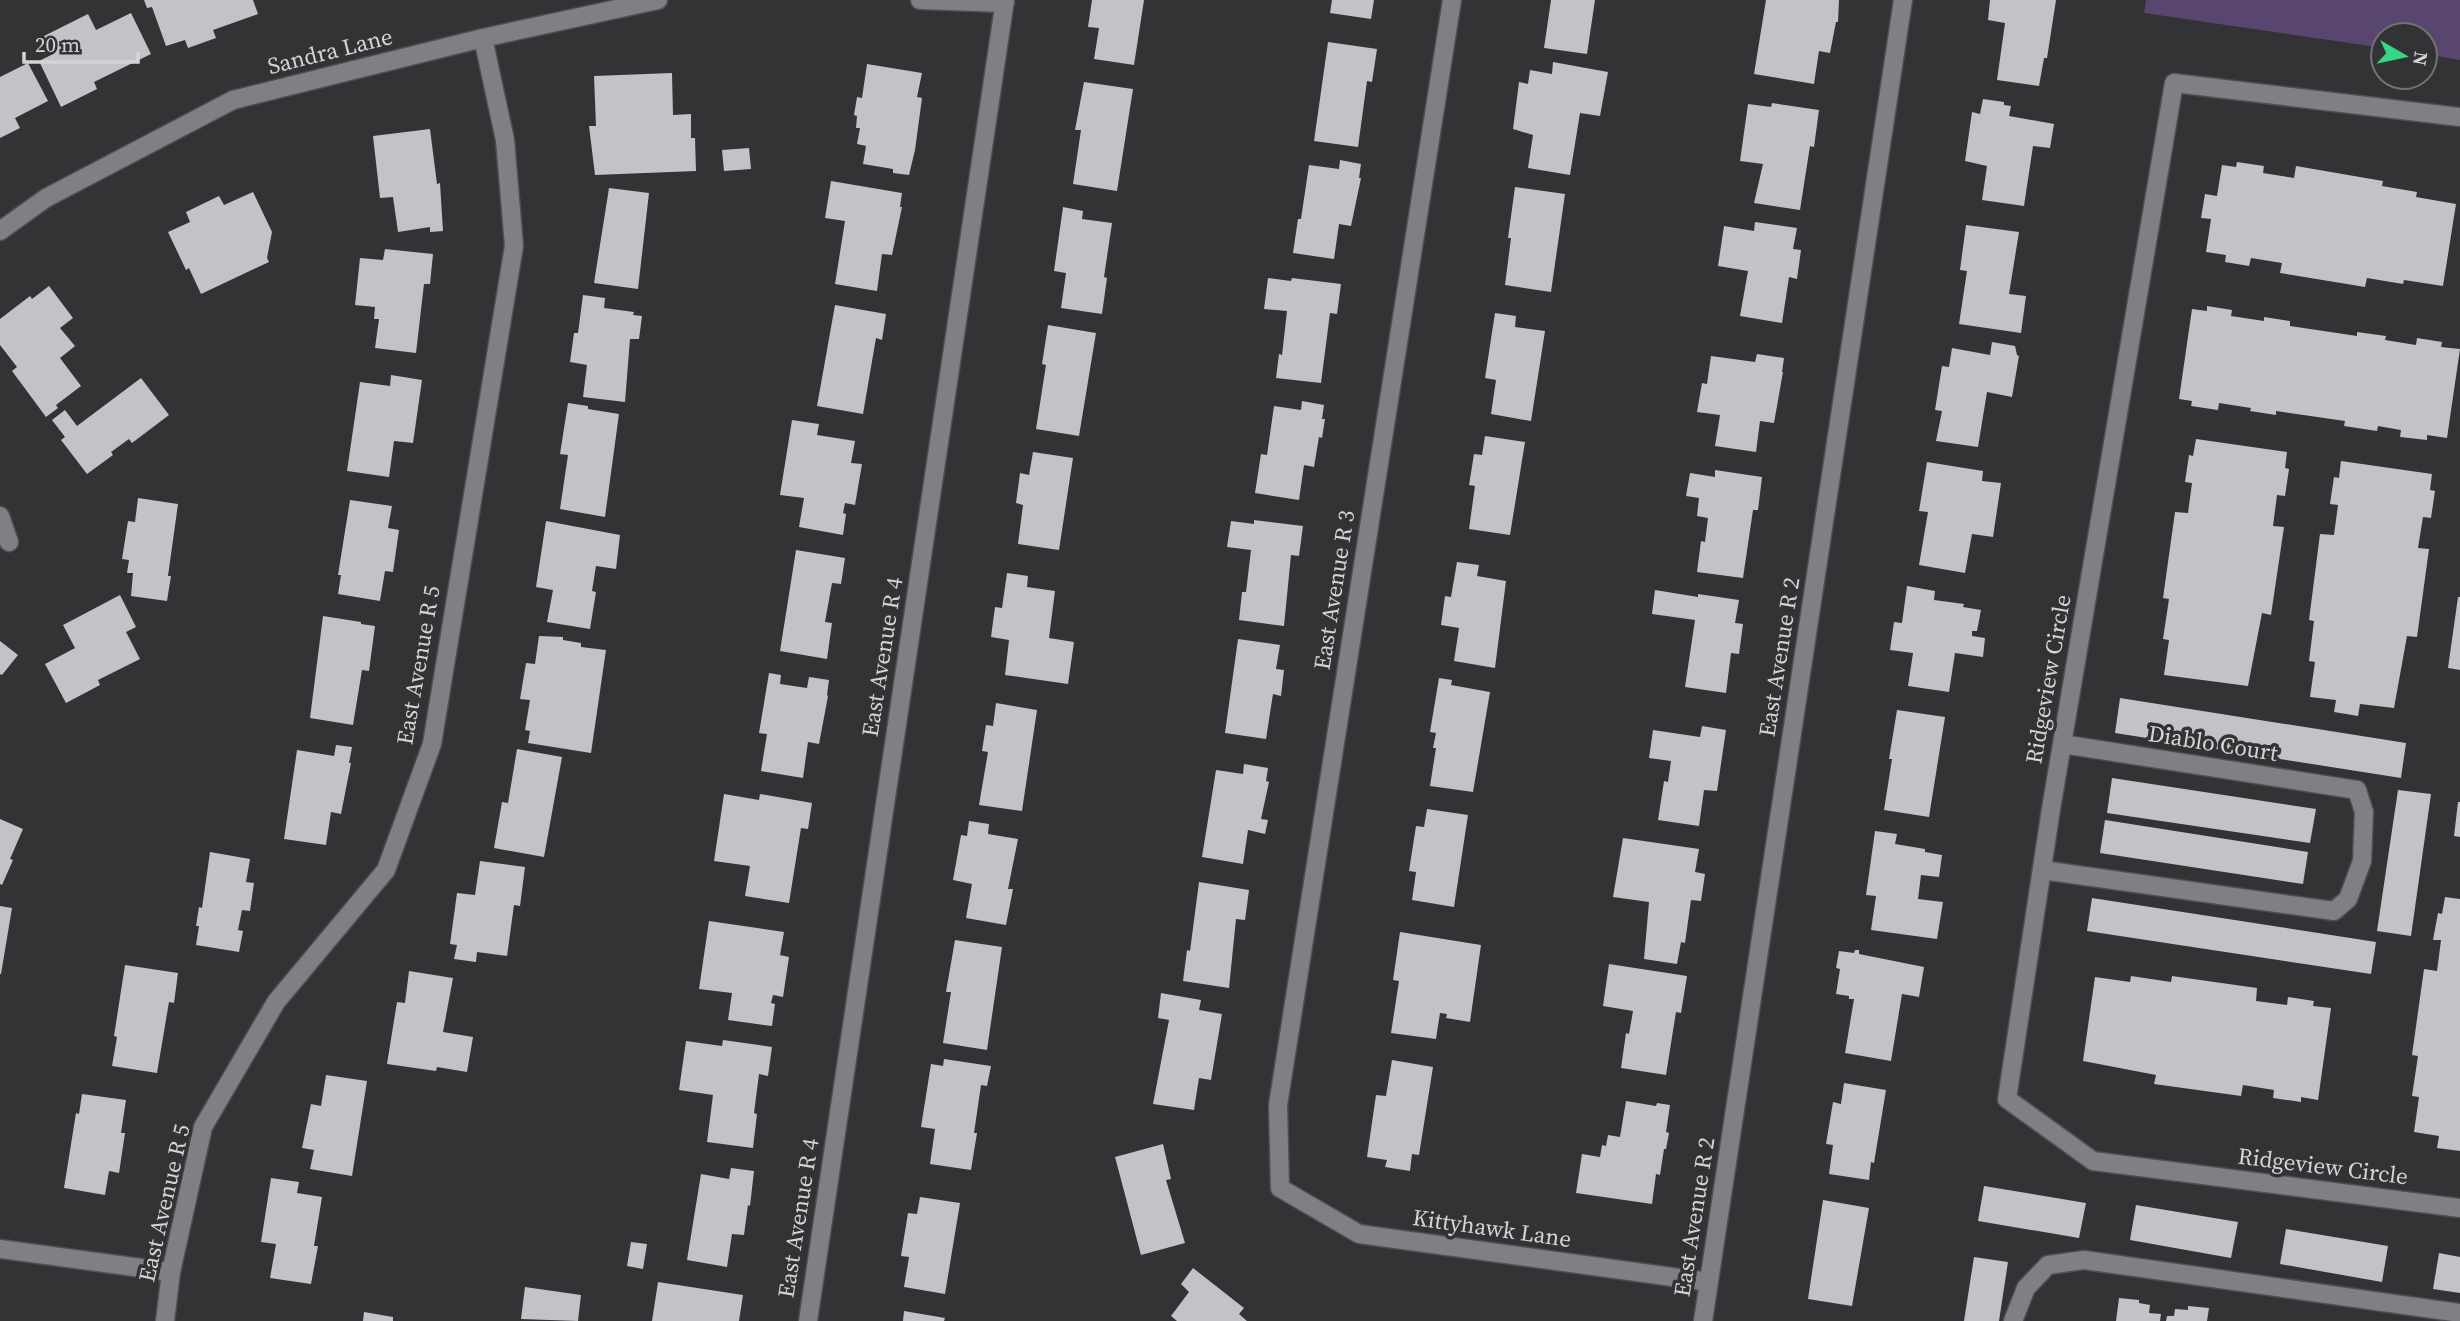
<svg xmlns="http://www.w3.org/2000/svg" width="2460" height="1321" font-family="'Source Serif 4',serif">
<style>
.grass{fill:#58466e}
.building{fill:#c4c2c7}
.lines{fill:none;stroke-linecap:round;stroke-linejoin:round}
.minor-casing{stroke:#4f4d51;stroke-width:21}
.minor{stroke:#817f83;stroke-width:18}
.labels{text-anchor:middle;stroke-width:7;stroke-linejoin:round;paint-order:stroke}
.street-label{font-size:23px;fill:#d4d3d5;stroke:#333235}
</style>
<rect width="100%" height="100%" fill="#333235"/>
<path class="grass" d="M2146 0H2460V60L2425 54V35H2383V48L2144 13Z"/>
<path class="building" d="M144 0H253L258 14 213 30 216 38 188 48 185 40 166 46 152 7 147 8Z
M1092 0H1144L1134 65 1094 59 1099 28 1088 27Z
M1332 0H1374L1371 19 1330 13Z
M1551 0H1595L1587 54 1544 48Z
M1766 0H1839L1838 22H1836L1830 53 1819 51 1814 84 1754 74Z
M1990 0H2056L2047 58H2044L2039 86 1997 80 2005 23 1988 20Z
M131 13 151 54 94 82 97 89 61 107 39 61 53 54 44 36 88 14 96 30Z
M1328 42 1377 49 1372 82 1367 81 1358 147 1314 141Z
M1553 62 1608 72 1600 116 1580 113 1570 175 1528 168 1533 135 1513 129 1519 82 1528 84 1530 70 1552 74Z
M28 63 48 101 15 118 20 128 0 138V77Z
M867 64 922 73 917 97 922 98 915 150 909 175 893 173V169L863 164 866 146 857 144 860 128H856L857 116 854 115 857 97 862 98Z
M672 73 673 115 691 114V138H695L696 171 595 175 589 126H596L594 76Z
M1084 82 1133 89 1117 191 1073 184 1081 130H1075Z
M1983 99 2004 102V105L2011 106 2009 116 2054 124 2050 148 2033 146 2024 206 1982 200 1987 166 1965 161 1972 112 1980 114Z
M1772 103 1819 110 1814 147 1810 146 1800 210 1754 203 1763 164 1740 161 1748 104 1771 107Z
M430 129 437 184 440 183 443 231 430 232V227L398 232 393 197 380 198 373 136Z
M749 148 751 169 724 171 722 150Z
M1340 160 1361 164 1359 178H1361L1351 226 1339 224 1334 259 1293 253 1298 219H1301L1309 165 1339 169Z
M2237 162 2264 166 2263 173 2294 178 2296 166 2383 181 2382 186 2417 192 2416 197 2456 204 2443 286 2404 280 2403 284 2367 278 2365 287 2280 273 2282 263 2251 258 2249 266 2225 262 2226 255 2206 252 2211 219 2201 218 2205 194 2217 196 2222 165 2236 167Z
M831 181 902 193 900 207H902L892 255 882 254 877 291 835 284 845 221 825 218Z
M1515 187 1565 194 1551 292 1505 285 1511 238H1508Z
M609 188 649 193 638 289 594 283Z
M253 192 272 232 267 258 269 262 201 294 189 268 186 270 168 232 190 222 186 212 219 196 224 205Z
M1063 207 1083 211 1082 219 1112 223 1104 277 1107 278 1102 314 1061 308 1066 273 1054 271Z
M1755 222 1797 228 1793 249 1801 250 1797 279 1789 277 1782 323 1740 316 1748 271 1718 266 1724 226 1754 231Z
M1966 225 2019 232 2009 294 2026 296 2021 333 1959 324 1967 271 1960 270Z
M385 249 433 254 430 284H424L416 353 375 348 379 319H374L375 307 355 305 360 258 383 260Z
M1268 278 1291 281 1292 278 1341 284 1337 314 1330 313 1321 383 1276 378 1279 354 1282 355 1287 311 1264 309Z
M49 286 73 318 60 328 75 346 60 358 81 386 56 405 58 408 46 417 12 371 17 367 0 345V319L30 296 32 299Z
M583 295 605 298 604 308 634 312 633 315 642 316 639 339H630L625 402 583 397 587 365 570 362 574 333H578Z
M835 305 886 314 882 340 876 338 863 414 817 406Z
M2207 306 2232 310 2231 316 2264 321V317L2290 321V326L2357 336V332L2386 336 2385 340 2416 345 2417 338 2442 342 2441 347 2460 349 2447 438 2427 435V440L2400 437 2401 430 2378 426 2377 431 2344 426 2345 421 2276 411V415L2250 411 2251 408 2219 403 2218 410 2191 406 2192 401 2179 399 2192 309 2207 311Z
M1495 313 1516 316 1515 327 1545 331 1531 421 1491 414 1496 380 1485 378Z
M1048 325 1096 333 1079 436 1036 429 1046 365 1042 364Z
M1992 342 2015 346 2017 355 2019 356 2012 397 1987 392 1978 447 1936 441 1942 411 1935 410 1942 366 1949 367 1952 348 1990 355Z
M1757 354 1784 358 1782 372H1783L1774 423 1760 421 1756 452 1715 446 1720 415 1697 412 1702 383 1707 384 1711 356 1755 362Z
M391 375 422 380 413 443 394 441 389 477 347 471 360 382 390 386Z
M141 378 169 415 132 443 129 439 111 452 113 455 87 474 61 440 65 437 52 420 65 410 77 426Z
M1302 401 1324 405 1322 419H1325L1322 438 1319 437 1314 467 1304 465 1299 500 1255 493 1261 454 1267 455 1274 406 1301 410Z
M568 403 588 406V409L619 414 605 517 560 509 568 455 560 454Z
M792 420 819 424 817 435 855 441 851 463 862 464 855 505 845 503 843 513 846 514 843 535 799 527 804 498 780 495Z
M1485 436 1525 442 1510 535 1469 529 1475 486 1469 485 1474 454 1482 455Z
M2196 439 2287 452 2285 468 2289 469 2285 496 2277 495 2273 526 2284 527 2271 615 2262 613 2248 686 2164 675 2169 640 2163 639 2169 599 2163 598 2175 512 2188 513 2192 483 2185 482 2189 455 2193 456Z
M1033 452 1073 458 1059 550 1018 544 1023 505 1016 503 1020 473 1029 475Z
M2341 461 2432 474 2430 490 2435 491 2431 518 2423 517 2418 548 2429 549 2417 637 2407 636 2394 708 2360 704 2358 716 2334 712 2336 700 2310 697 2315 662 2309 661 2314 621 2309 620 2320 534 2334 535 2338 505 2330 504 2334 477 2339 478Z
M1927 462 1983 471 1982 481 2001 483 1993 537 1972 534 1965 573 1919 565 1928 512 1919 511Z
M1715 470 1762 477 1758 510H1753L1743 578 1697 572 1701 541 1705 542 1708 518 1697 516 1699 498 1686 496 1690 473 1715 477Z
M138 498 178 504 168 576H171L167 601 131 596 133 573H127L129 560 122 559 128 521 135 522Z
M350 500 392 506 388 528 399 530 393 572 385 571 380 601 338 594 341 575H338Z
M1254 520 1303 526 1299 556 1291 555 1284 626 1239 620 1242 592H1246L1251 550 1227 547 1231 521 1254 524Z
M546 521 620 535 616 569 596 566 592 591 596 592 590 629 547 622 553 590 536 587Z
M796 550 845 558 841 584 832 583 825 622 832 623 827 659 780 651Z
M1457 562 1479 565 1477 576 1506 581 1495 668 1454 661 1459 628 1441 625 1445 596 1451 597Z
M1007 573 1028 576 1027 587 1055 591 1049 638 1074 642 1068 684 1005 675 1009 640 991 637 995 607 1002 608Z
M1907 586 1935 591 1934 600 1964 604 1963 607 1981 610 1977 631H1972V636L1985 638 1983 657 1955 653 1949 692 1908 686 1913 653 1890 650 1894 622 1902 623Z
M1655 590 1698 597V594L1739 600 1735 623 1743 624 1739 654 1731 653 1726 693 1685 687 1695 620 1652 614Z
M120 595 136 627 126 632 140 659 98 680 100 685 66 703 45 664 75 648 63 625Z
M2458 597H2460V670L2448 668Z
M323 616 361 622V624L375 626 369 671 362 670 353 725 310 718Z
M539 636 563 637V640L581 643V647L606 650 591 753 528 743 530 731 525 730 530 700 520 699 526 663 535 664Z
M1238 639 1280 645 1276 669 1284 670 1281 696 1273 694 1266 739 1225 733Z
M0 641 18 655 2 675 0 674Z
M769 673 781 675 780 684 807 688 809 677 829 680 827 695 828 696 819 744 808 742 803 778 761 771 767 734 759 733Z
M1439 678 1452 680 1451 685 1490 692 1473 792 1430 786 1436 748H1433L1436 733 1430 732Z
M2120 698 2406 743 2401 778 2115 733Z
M996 703 1037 710 1022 811 979 805 988 752 982 751 986 725 993 726Z
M1897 710 1945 717 1929 817 1884 810 1892 759H1889Z
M1702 726 1726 730 1717 791 1704 790 1699 826 1658 820 1664 781 1668 782 1671 761 1649 758 1653 730 1700 737Z
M336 745 352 747 349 763H351L341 814 331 812 326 845 284 839 297 750 334 756Z
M517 749 562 757 544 857 494 848 502 802 508 803Z
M1244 764 1268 768 1266 781 1269 782 1261 819 1268 820 1265 834 1248 830 1243 864 1202 857 1216 770 1243 774Z
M2112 778 2316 809 2310 843 2107 813Z
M2398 790 2431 794 2411 936 2377 931Z
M724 794 759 800 760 794 812 803 808 829 801 828 789 903 745 896 750 866 714 861Z
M2458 802H2460V837L2454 836Z
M1427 809 1468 815 1454 907 1412 900 1416 872 1409 871 1416 826 1424 827Z
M0 819 23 829 10 859 13 860 2 885 0 884Z
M2105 820 2308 852 2303 884 2100 853Z
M969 821 989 824 988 834 1018 839 1008 889H1013L1006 925 966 918 972 884 953 880 961 835 967 836Z
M1875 831 1897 834 1895 844 1925 849V852L1942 855 1939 877 1921 875 1918 899 1943 902 1937 939 1871 930 1876 896 1866 895Z
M1623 838 1699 849 1695 872 1705 874 1701 901 1691 900 1685 943 1681 942 1677 964 1644 959 1649 902 1613 897Z
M210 852 250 859 246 882 254 883 250 911 242 910 238 930 243 931 239 952 196 945 199 926H196L199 907 202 908Z
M480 861 525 867 520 906 514 905 507 956 477 952 476 962 454 959 457 945 450 944 457 893 475 895Z
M1199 882 1249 890 1245 920 1236 919 1229 988 1183 981 1187 950 1190 951Z
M2445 897 2460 899V1151L2437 1148 2439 1136 2414 1132 2419 1097 2412 1096 2418 1056 2412 1055 2424 969 2437 971 2441 940H2433L2438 913 2442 914Z
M2092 898 2376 942 2371 974 2087 931Z
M0 906 12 908 1 974H0Z
M709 921 784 932 780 955 789 957 783 997 773 995 771 1003 775 1004 772 1026 728 1020 732 993 699 989Z
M1400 932 1481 945 1470 1022 1446 1018 1447 1014 1440 1013 1436 1039 1391 1033 1399 981 1393 980Z
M955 940 1002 947 987 1050 943 1043 951 992H946Z
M1855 950H1859V954L1924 967 1919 997 1902 994 1891 1061 1845 1053 1854 999H1849V996L1836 994 1840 969 1836 968 1839 951 1854 953Z
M1609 964 1687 976 1681 1013 1676 1012 1666 1075 1621 1068 1626 1033 1629 1034 1633 1011 1603 1006Z
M125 965 178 973 174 1003 169 1002 157 1073 112 1066 117 1037 114 1036Z
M409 971 453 978 443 1032 473 1037 467 1072 437 1067 436 1071 387 1064 397 1002 405 1003Z
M2131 976 2171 982 2172 976 2257 988 2256 1001 2287 1005 2288 997 2314 1001 2313 1006 2331 1008 2318 1100 2301 1097V1102L2273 1098 2274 1090 2243 1085 2241 1096 2154 1084 2156 1075 2083 1061 2095 977 2130 982Z
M1161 993 1201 1000 1199 1010 1222 1014 1211 1080 1199 1078 1194 1110 1153 1104 1169 1020 1158 1018Z
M723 1040 772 1047 768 1076 759 1074 754 1113 757 1114 753 1148 707 1142 713 1095 679 1090 686 1041 722 1046Z
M944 1059 991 1066 987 1086 981 1085 974 1133H977L971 1170 930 1164 935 1129 921 1127 931 1064 943 1066Z
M1392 1060 1433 1067 1419 1155 1412 1154 1410 1171 1385 1167 1387 1160 1367 1157 1376 1095 1386 1096Z
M326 1075 367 1081 352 1176 310 1169 314 1150 302 1148 311 1104 321 1106Z
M1844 1083 1886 1090 1874 1163 1871 1162 1869 1180 1829 1174 1833 1145 1826 1144 1833 1102 1841 1104Z
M82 1094 126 1100 121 1133H125L119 1173 109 1171 105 1195 64 1188 76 1113 79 1114Z
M1626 1101 1656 1106 1657 1103 1670 1105 1666 1132 1669 1133 1666 1149H1664L1660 1175 1656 1174 1652 1204 1576 1193 1582 1154 1600 1157 1602 1145 1606 1146 1608 1135 1620 1137Z
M1163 1144 1171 1179 1166 1180 1185 1243 1141 1255 1115 1157Z
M731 1168 754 1171 750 1206 748 1205 744 1235 732 1234 727 1267 687 1260 701 1174 729 1179Z
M271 1178 299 1182 297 1193 322 1197 314 1246H318L311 1284 270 1278 276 1244 261 1242Z
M1984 1186 2086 1203 2079 1238 1978 1221Z
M920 1197 960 1203 945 1294 904 1287 909 1257 901 1256 908 1213 917 1214Z
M1823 1200 1869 1208 1852 1306 1808 1299Z
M2136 1205 2238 1222 2231 1258 2130 1240Z
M2286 1229 2388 1246 2382 1282 2280 1264Z
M631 1242 647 1244 643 1269 627 1266Z
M2439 1253 2460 1257V1293L2433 1289Z
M1974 1257 2008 1262 1999 1321H1964Z
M1193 1268 1244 1308 1239 1314 1247 1321H1177L1171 1316 1189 1292 1181 1284Z
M658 1282 743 1295 739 1321H652Z
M525 1287 581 1295 578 1321 521 1319Z
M2119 1298 2139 1300V1303L2150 1305 2149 1313 2161 1314 2160 1321H2116Z
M2188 1306 2209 1308 2207 1321H2166L2167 1316H2174L2175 1309 2188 1310Z
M904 1311 945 1318 944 1321H903Z
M364 1312 393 1317V1321H363Z"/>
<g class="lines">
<defs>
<path id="minor" d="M920 0 1005 3
M1452 0 1278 1105 1280 1188 1359 1234 1709 1282
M2460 117 2174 83 2051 809 2007 1099 2093 1161 2460 1208
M0 231 46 198 233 100 483 38 658 0
M0 516 9 542
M2042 870 2334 911 2348 899 2362 861 2364 812 2357 790 2062 744
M0 1249 171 1272
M165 1321 171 1272 203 1127 276 1002 386 870 432 744 514 246 505 140 483 38
M808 1321 1005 0
M1703 1321 1903 0
M2013 1321 2026 1288 2048 1265 2084 1260 2460 1313"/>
</defs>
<use href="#minor" class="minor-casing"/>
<use href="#minor" class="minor"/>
</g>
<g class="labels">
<g class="street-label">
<text transform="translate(330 51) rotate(-14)" y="8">Sandra Lane</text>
<text transform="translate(1334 590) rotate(-81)" y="8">East Avenue R 3</text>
<text transform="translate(882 657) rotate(-81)" y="8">East Avenue R 4</text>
<text transform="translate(1779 657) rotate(-81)" y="8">East Avenue R 2</text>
<text transform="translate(418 665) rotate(-80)" y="8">East Avenue R 5</text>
<text transform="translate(2048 679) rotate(-80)" y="8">Ridgeview Circle</text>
<text transform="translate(2213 743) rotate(9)" y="8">Diablo Court</text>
<text transform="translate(2323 1166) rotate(7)" y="8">Ridgeview Circle</text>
<text transform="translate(164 1203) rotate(-77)" y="8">East Avenue R 5</text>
<text transform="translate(1694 1217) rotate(-81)" y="8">East Avenue R 2</text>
<text transform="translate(798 1218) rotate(-81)" y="8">East Avenue R 4</text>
<text transform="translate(1492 1228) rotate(8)" y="8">Kittyhawk Lane</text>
</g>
</g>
<g transform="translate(2404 56) rotate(99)"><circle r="33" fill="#333235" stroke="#737275" stroke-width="2"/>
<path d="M0-5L12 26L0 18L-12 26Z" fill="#32d882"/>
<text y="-10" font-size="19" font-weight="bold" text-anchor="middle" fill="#d4d3d5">N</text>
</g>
<path d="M24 52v10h114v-10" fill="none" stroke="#d4d3d5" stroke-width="3.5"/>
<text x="35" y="52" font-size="21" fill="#d4d3d5" stroke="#333235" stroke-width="5" paint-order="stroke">20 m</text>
</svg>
